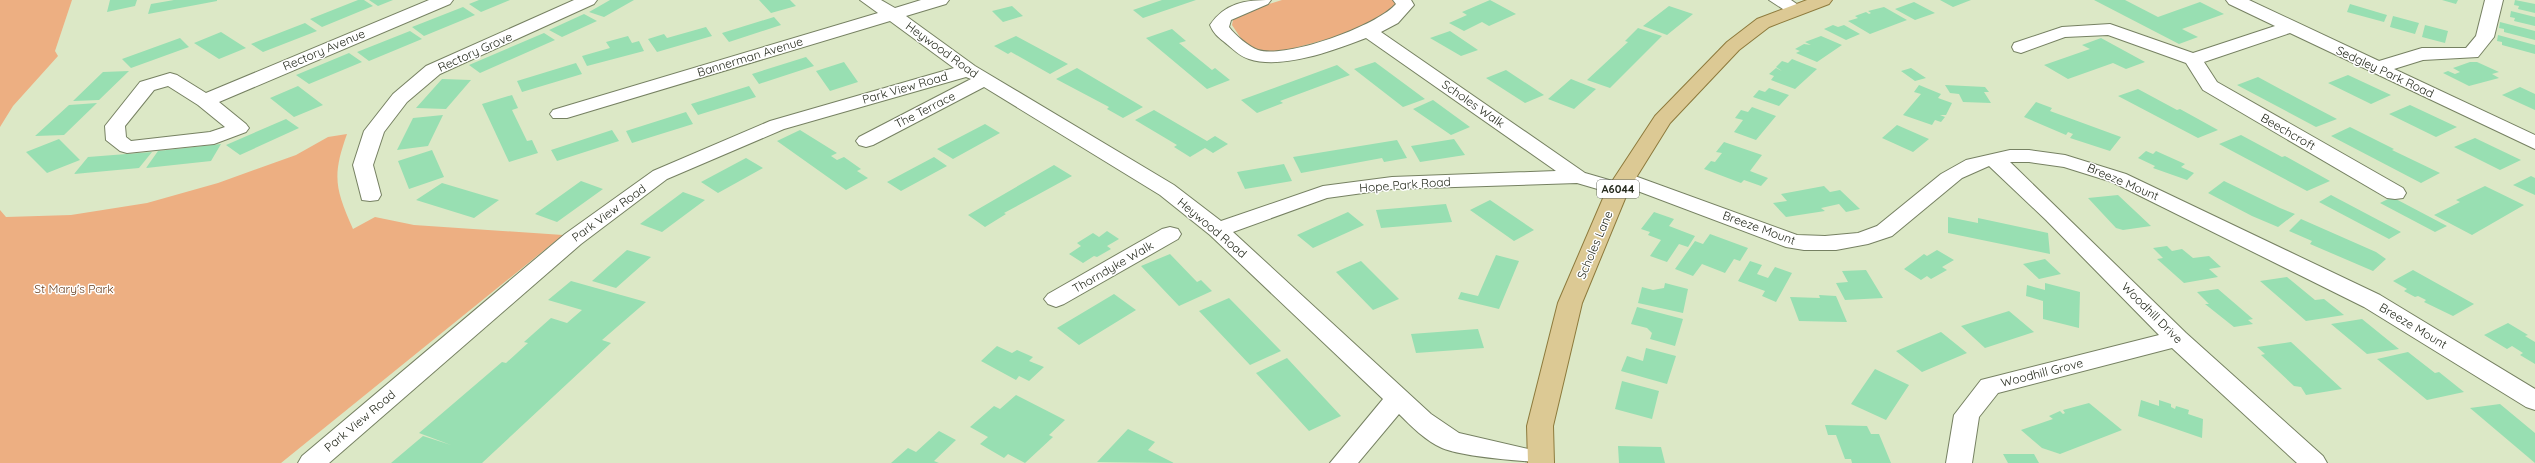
<svg xmlns="http://www.w3.org/2000/svg" width="2535" height="463" font-family="Quicksand,sans-serif">
<style>
.green{fill:#edaf82}
.building{fill:#98dfb2}
.lines{fill:none;stroke-linecap:round;stroke-linejoin:round}
.street-casing{stroke:#768162;stroke-width:2}
.primary-casing{stroke:#8d7a3c;stroke-width:2}
.street{fill:#fff;fill-rule:evenodd}
.primary{fill:#dcc994;fill-rule:evenodd}
.labels{text-anchor:middle;stroke-width:3;stroke-linejoin:round;paint-order:stroke}
.shield{fill:#fff;stroke:#666a61;stroke-width:1}
.shield-label{font-size:11px;font-weight:bold;fill:#252a1d}
.street-label{font-size:12px;fill:#252a1d;stroke:#fff}
.park-label{font-size:12px;fill:#643a19;stroke:#fff}
</style>
<rect width="100%" height="100%" fill="#dce8c6"/>
<path class="green" d="M0 0H72L55 51 58 56 13 106 0 127Z
M1282 0H1395L1398 3 1396 11 1354 32 1272 54 1253 48 1242 40 1232 25 1233 20 1253 9Z
M347 134C332 176 335 188 353 229L375 217 414 225 563 235 281 463H0V210L6 217 71 215 147 203 218 183 296 155 328 137Z"/>
<path class="building" d="M110 0H137L135 6 107 12Z
M174 0H217V1L148 14 151 4Z
M358 0H364L373 6 322 27 310 19Z
M369 0H393L378 6Z
M479 0H510L481 12 469 4Z
M610 0H634L604 17 589 12Z
M759 0H790L796 6 771 13Z
M1162 0H1196L1143 18 1133 10Z
M1490 0 1516 14 1489 26 1482 22 1464 31 1449 23 1467 15 1462 12Z
M1940 0H1971L1953 7Z
M2094 0H2125L2158 17 2200 2 2224 14 2182 29 2198 37 2179 44Z
M2442 0H2458L2456 4Z
M2515 0 2535 4V13L2518 9 2519 6 2514 5Z
M1914 2 1935 13 1915 20 1895 9Z
M2350 4 2387 15 2384 22 2347 12Z
M1012 6 1023 16 1003 22 992 11Z
M1669 6 1693 14 1667 35 1643 26Z
M463 7 475 15 424 36 412 27Z
M1884 7 1907 20 1870 34 1848 21 1858 18 1855 16 1866 12 1869 14 1871 13 1868 11Z
M2511 11 2535 17V26L2514 21 2515 18 2510 17Z
M584 14 597 21 562 37 549 30Z
M2393 16 2419 23 2415 34 2390 27Z
M774 17 781 25 729 42 722 33Z
M2500 22 2535 31V40L2504 32V29L2499 28Z
M305 23 317 31 263 52 251 44Z
M1833 25 1838 27 1844 25 1860 34 1846 40 1824 29Z
M2425 25 2448 31 2445 43 2422 37Z
M706 27 712 36 657 52 648 39 664 34 667 38Z
M1638 28 1662 36 1610 88 1587 80 1628 42 1625 41Z
M1172 29 1186 41 1179 43 1212 70 1215 68 1230 80 1207 89 1146 38Z
M410 31 422 39 369 61 357 52Z
M1450 31 1478 50 1461 56 1430 38Z
M221 32 246 48 219 59 194 43Z
M544 33 555 40 480 73 469 65Z
M2498 35 2535 45V54L2502 45V42L2497 41Z
M628 36 632 43 639 41 644 51 587 66 582 56 610 48 606 42Z
M1016 36 1068 64 1050 74 1011 52 1008 54 994 46Z
M1821 36 1842 45 1817 62 1796 53 1800 51 1795 49 1804 44 1811 45 1805 42Z
M180 38 189 47 131 68 122 59Z
M2101 38 2145 62 2126 69 2113 63 2068 79 2044 65 2090 49 2082 45Z
M349 53 362 62 309 84 296 75Z
M806 57 814 66 759 84 752 74Z
M1792 59 1817 69 1795 89 1771 80 1774 76 1769 74 1776 68 1782 71 1776 67 1782 61 1788 63Z
M844 62 858 82 830 91 816 71Z
M1375 62 1425 99 1403 107 1354 69Z
M2470 62H2477L2499 72 2492 74 2499 78 2469 86 2443 73 2448 71 2455 74 2460 72 2453 68Z
M576 63 582 74 522 92 517 81Z
M1337 65 1350 75 1280 101 1283 103 1257 113 1241 100Z
M1077 68 1143 107 1123 118 1107 109 1109 107 1056 79Z
M1911 68 1926 78 1915 81 1901 71Z
M1506 70 1544 95 1525 103 1486 78Z
M129 71 99 100 73 101 103 72Z
M2348 75 2391 95 2371 104 2328 83Z
M2258 77 2297 98 2337 119 2316 127 2237 85Z
M442 79 471 80 446 109 416 108Z
M1571 79 1596 89 1574 109 1548 99Z
M1919 85 1941 94 1938 98 1952 103 1946 115H1940L1945 117 1941 122 1935 120 1932 125 1903 115 1921 94 1914 92Z
M1945 85 1985 87 1989 92H1984L1991 103 1963 102 1959 94 1950 93Z
M298 86 323 105 294 117 270 98Z
M749 86 756 97 698 115 691 104Z
M2520 87 2535 94V110L2502 95Z
M1769 88 1789 95 1779 106 1753 97 1759 90 1765 92Z
M2138 89 2177 110 2180 109 2218 130 2198 138 2118 96Z
M512 95 518 108 512 110 527 141 532 140 538 153 509 162 482 104Z
M1433 100 1470 127 1451 135 1413 109Z
M2036 102 2052 108 2050 111 2121 137 2110 151 2070 138 2073 134 2068 132 2066 135 2024 117Z
M97 103 64 135 35 136 69 105Z
M2410 105 2457 127 2436 137 2389 114Z
M1752 107 1776 116 1756 140 1734 132 1743 120 1735 118 1741 110 1748 112Z
M1154 110 1207 141 1215 136 1228 144 1213 153 1205 148 1190 157 1174 147 1177 145 1135 120Z
M686 112 693 124 632 143 626 131Z
M443 115 428 146 397 150 413 118Z
M286 119 299 128 240 155 226 145Z
M985 124 1000 133 953 159 937 149Z
M1897 125 1929 139 1913 152 1882 138Z
M2350 127 2394 149 2392 150 2440 173 2421 183 2331 136Z
M612 130 619 141 557 161 551 150Z
M800 130 837 153 831 156 837 160 844 157 861 169 857 171 868 178 846 190 777 141Z
M2241 135 2282 157 2285 156 2330 181 2307 191 2219 144Z
M2475 138 2521 160 2500 170 2454 147Z
M59 139 80 160 47 173 26 152Z
M1454 139 1465 155 1420 162 1411 146Z
M1397 140 1407 158 1384 162 1382 158 1301 173 1293 157Z
M1724 142 1762 155 1750 171 1768 178 1761 186 1744 180 1741 183 1704 169 1711 161 1715 162 1722 153 1716 152Z
M221 144 211 161 146 168 158 151Z
M432 150 444 177 409 189 398 161Z
M2146 151 2153 154 2156 151 2185 164 2181 167 2194 173 2187 180 2153 168 2155 166 2138 158Z
M152 152 139 168 74 174 88 157Z
M934 157 947 166 901 191 887 182Z
M746 158 763 168 718 193 701 182Z
M1284 164 1292 181 1245 189 1237 172Z
M1054 165 1072 176 1004 213 1006 214 985 227 968 215Z
M2531 176 2535 178V195L2513 185Z
M581 181 603 189 557 222 535 214Z
M2224 181 2280 208 2295 214 2278 227 2252 216 2208 193Z
M442 183 499 200 474 218 416 200Z
M1824 186 1830 192 1840 190 1860 209 1846 212 1839 204 1821 208 1825 211 1786 217 1773 203 1787 201 1781 194Z
M2485 186 2524 205 2472 235 2434 215 2460 202 2456 200Z
M683 192 705 200 662 232 640 224Z
M2118 195 2151 226 2123 230 2116 228 2088 198Z
M2331 195 2401 232 2389 239 2319 202Z
M2392 197 2447 226 2435 232 2380 203Z
M1490 200 1534 230 1514 241 1470 210Z
M1446 204 1452 222 1381 228 1376 210Z
M1348 212 1364 225 1313 248 1297 235Z
M1654 212 1674 219 1669 226 1695 236 1688 247 1679 244 1667 262 1650 256 1661 240 1648 235 1650 232 1641 229Z
M1948 217 1978 223V218L2048 233 2050 254 1948 233Z
M2301 219 2376 252 2386 259 2373 271 2310 244 2312 241 2289 231Z
M1107 231 1119 239 1107 246 1111 249 1097 257 1094 256 1083 263 1069 254 1081 246 1077 243 1093 233 1099 237Z
M1710 234 1748 248 1740 261 1734 259 1725 273 1702 264 1693 276 1675 269 1695 241 1703 244Z
M2167 246 2172 251 2182 249 2193 258 2209 256 2221 267 2209 269 2218 277 2184 283 2157 259 2163 258 2153 248Z
M627 250 651 257 616 288 592 281Z
M1937 250 1954 260 1942 267 1947 270 1931 279 1927 276 1921 280 1904 269 1924 254 1927 256Z
M1170 254 1197 282 1201 280 1212 291 1179 306 1141 266Z
M1496 255 1519 261 1499 309 1458 299 1461 292 1478 296Z
M2045 259 2061 274 2039 279 2023 264Z
M1361 261 1399 299 1373 310 1336 272Z
M1750 261 1762 265 1757 274 1768 278 1775 267 1792 273 1776 302 1762 296 1765 291 1738 281Z
M1866 270 1883 298 1845 300 1836 283 1848 282 1842 271Z
M2413 270 2474 304 2453 316 2424 302 2426 300 2418 296 2415 297 2404 291 2407 289 2393 281Z
M2287 277 2315 300 2324 299 2344 315 2306 321 2260 281Z
M571 281 646 302 602 340 611 343 482 463H391L423 436 451 445 419 433 502 362 506 363 528 343 524 342 551 318 567 323 582 310 548 300Z
M1665 283 1688 289 1683 313 1638 303 1642 287 1653 290 1664 288Z
M2045 283 2080 292 2079 328 2043 319V301L2026 296 2027 285 2045 290Z
M2218 289 2253 319 2248 320 2253 324 2234 327 2205 304H2209L2197 292Z
M1114 294 1136 310 1079 345 1057 328Z
M1819 295 1836 296 1847 322 1799 321 1790 297 1820 298Z
M1229 298 1281 351 1250 365 1199 311Z
M1637 307 1683 319 1675 346 1650 339 1652 333 1647 328 1631 324Z
M2009 311 2034 332 1985 348 1961 326Z
M2362 319 2399 349 2367 354 2331 324Z
M2508 323 2528 335 2525 336 2535 342V364L2520 355 2523 353 2512 346 2507 349 2484 335Z
M1478 329 1484 348 1416 353 1411 334Z
M1941 332 1967 353 1922 372 1896 351Z
M2291 342 2342 389 2306 395 2301 387 2294 386 2261 355 2265 354 2257 347Z
M997 346 1012 353 1017 350 1033 357 1029 361 1044 367 1029 381 1019 376 1016 380 981 361Z
M1646 348 1676 356 1667 384 1621 371 1627 356 1643 361Z
M2408 352 2435 373 2439 372 2464 392 2427 400 2377 359Z
M1287 358 1341 416 1309 431 1256 373Z
M1875 369 1909 385 1886 420 1851 404Z
M1622 381 1659 391 1652 419 1615 409Z
M1016 395 1065 420 1049 435 1053 437 1025 463 1008 454 1004 458 980 444 988 437 970 427 994 406 1000 409Z
M2141 400 2159 406V400L2171 404V407L2175 409 2176 406 2189 410 2188 414 2203 419 2202 438 2138 416Z
M2089 403 2122 430 2060 454 2042 448 2021 430 2053 419 2049 416 2060 411 2063 414 2065 413 2063 410Z
M2500 404 2535 433V463L2470 408Z
M1825 425 1867 426 1871 434H1879L1891 463H1852L1851 459H1845L1836 435H1828Z
M1128 429 1155 442 1148 450 1174 463 1097 462Z
M939 431 956 440 934 461 939 463H891L908 448 916 452Z
M1618 446 1661 447 1665 463H1619Z
M2003 454H2034L2039 463H2008Z"/>
<g class="lines">
<defs>
<path id="street" d="M429 0H453L450 4 219 102 246 124 249 128 246 132 214 144 127 153 120 151 106 140 105 126 140 82 170 73 177 75 206 93ZM168 86 198 105 225 127 210 132 131 141 126 137 125 126 154 90Z
M574 0H597L594 4 440 74 407 102 384 132 373 165 381 195 378 200 370 201 362 200 353 165 364 131 393 94 426 66Z
M860 0H881L895 8 921 0H949L946 4 906 16 975 66 1174 185 1221 221 1323 186 1392 177 1556 171 1366 38C1335 50 1282 70 1249 59 1241 57 1235 51 1228 45 1221 39 1214 35 1210 25 1225 3 1245 0 1271 0L1268 4 1231 20 1229 27C1235 35 1249 47 1258 50 1286 59 1377 26 1396 4L1393 0H1411L1414 5 1398 23 1381 32 1585 173 1616 182 1615 179 1618 175 1625 173 1632 175 1797 235 1825 236 1858 233 1877 226 1941 174 1966 160 2010 150H2029L2065 155 2126 174 2380 295 2535 389V410L2526 407 2364 307 2112 182 2064 167 2029 162H2010L2186 333 2323 456 2327 463H2297L2172 348 1998 393 1979 417 1972 463H1946L1954 415 1981 380 2159 335 2046 220 1989 166 1962 178 1892 236 1868 244 1836 250H1804L1786 247 1627 187 1625 194 1618 195 1577 183 1392 189 1327 198 1233 232 1431 414 1459 433 1541 452 1550 455 1554 462C1534 463 1463 457 1442 448 1426 441 1411 426 1399 414L1358 463H1330L1383 399 1210 235 1160 195 984 87 873 145 866 147 859 145 856 141 859 137 971 79 966 77 784 129 667 179 581 244 329 463H298L302 456 565 234 653 171 770 121 954 68 890 21 567 118H553L550 114 553 110 878 13Z
M1769 0H1791L1804 9 1801 13H1789Z
M2226 0H2249L2379 61 2422 48H2466L2476 36 2485 0H2503L2494 37 2478 57 2423 60 2394 69 2535 135V149L2290 33 2204 62 2217 82 2403 188 2406 193 2403 198 2395 199 2387 198 2203 90 2186 63 2108 35 2065 37 2021 53 2014 51 2012 47 2014 43 2062 27 2110 24 2193 53 2275 26 2229 4Z
M1170 227 1178 229 1181 234 1178 239 1064 304 1056 307 1048 304 1044 299 1048 294 1162 229Z"/>
<path id="primary" d="M1807 0H1832L1829 4 1769 27 1739 50 1670 123 1629 189 1582 303 1553 426 1554 463H1528L1527 426 1558 303 1607 189 1655 116 1727 42 1757 19Z"/>
</defs>
<use href="#street" class="street-casing"/>
<use href="#primary" class="primary-casing"/>
<use href="#street" class="street"/>
<use href="#primary" class="primary"/>
</g>
<g class="labels">
<rect class="shield" x="1597" y="180" width="42" height="18" rx="3"/>
<g class="shield-label">
<text x="1618" y="193">A6044</text>
</g>
<g class="street-label">
<text transform="translate(324 50) rotate(-23)" y="4">Rectory Avenue</text>
<text transform="translate(942 50) rotate(36)" y="4">Heywood Road</text>
<text transform="translate(475 52) rotate(-24)" y="4">Rectory Grove</text>
<text transform="translate(750 57) rotate(-17)" y="4">Bannerman Avenue</text>
<text transform="translate(2385 72) rotate(25)" y="4">Sedgley Park Road</text>
<text transform="translate(905 88) rotate(-16)" y="4">Park View Road</text>
<text transform="translate(1473 104) rotate(35)" y="4">Scholes Walk</text>
<text transform="translate(925 110) rotate(-27)" y="4">The Terrace</text>
<text transform="translate(2288 132) rotate(30)" y="4">Beechcroft</text>
<text transform="translate(2123 182) rotate(23)" y="4">Breeze Mount</text>
<text transform="translate(1405 185) rotate(-4)" y="4">Hope Park Road</text>
<text transform="translate(609 213) rotate(-36)" y="4">Park View Road</text>
<text transform="translate(1212 228) rotate(40)" y="4">Heywood Road</text>
<text transform="translate(1759 228) rotate(20)" y="4">Breeze Mount</text>
<text transform="translate(1595 245) rotate(-67)" y="4">Scholes Lane</text>
<text transform="translate(1113 267) rotate(-30)" y="4">Thorndyke Walk</text>
<text transform="translate(2152 313) rotate(45)" y="4">Woodhill Drive</text>
<text transform="translate(2413 326) rotate(31)" y="4">Breeze Mount</text>
<text transform="translate(2042 373) rotate(-14)" y="4">Woodhill Grove</text>
<text transform="translate(360 421) rotate(-40)" y="4">Park View Road</text>
</g>
<g class="park-label">
<text x="74" y="293">St Mary's Park</text>
</g>
</g>
</svg>
